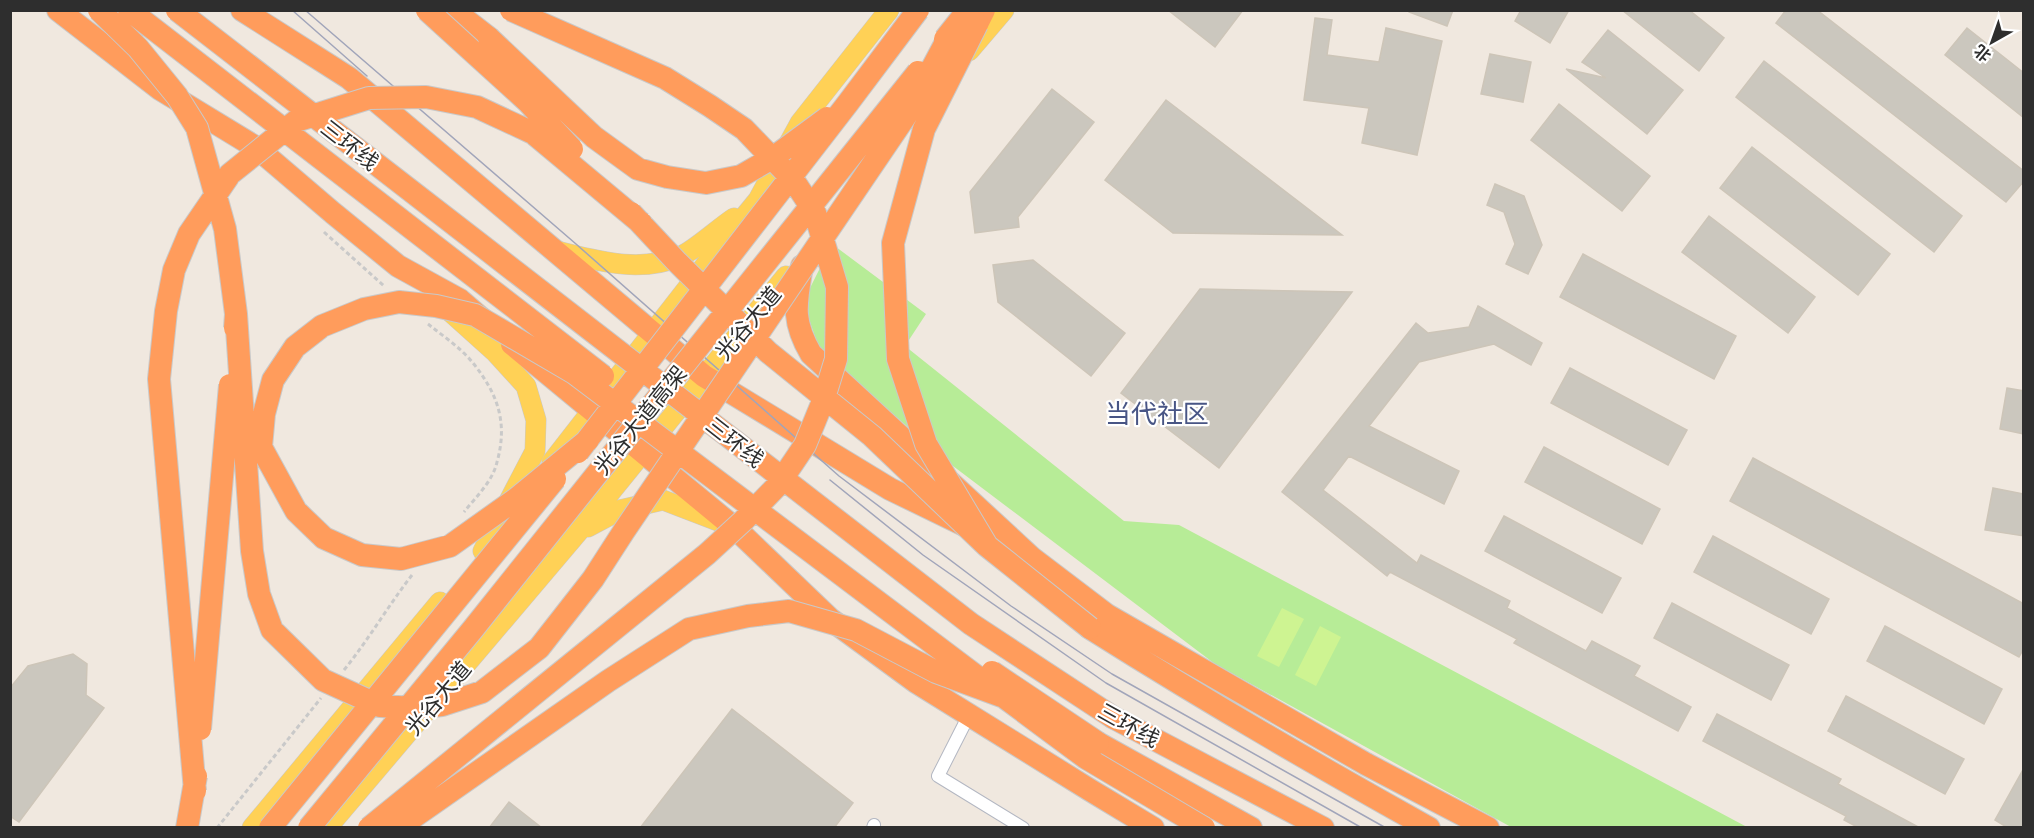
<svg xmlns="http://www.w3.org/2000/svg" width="2034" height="838" font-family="'Titillium Web','Noto Sans SC',sans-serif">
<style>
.green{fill:#b7ec97}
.pitch{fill:#cef492}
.building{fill:#cbc7be;stroke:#cdc5b8;stroke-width:1.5}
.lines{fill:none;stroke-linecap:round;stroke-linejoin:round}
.street-casing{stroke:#b3b7c2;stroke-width:14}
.primary-casing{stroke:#c9c9c9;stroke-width:21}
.highway-casing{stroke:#c9c9c9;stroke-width:24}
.path{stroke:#c9c9c9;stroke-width:3;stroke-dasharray:4.5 3;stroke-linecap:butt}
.street{stroke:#fff;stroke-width:12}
.primary{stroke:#ffd156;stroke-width:20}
.highway{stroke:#ff9c5c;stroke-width:22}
.tram{stroke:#a1a5ba;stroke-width:1.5}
.highway-bridge-casing{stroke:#c9c9c9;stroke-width:24;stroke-linecap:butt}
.highway-bridge{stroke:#ff9c5c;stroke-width:22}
.labels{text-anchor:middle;stroke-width:4.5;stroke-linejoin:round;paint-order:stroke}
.street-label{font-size:22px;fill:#2e2e2e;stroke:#fff}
.quarter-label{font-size:26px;fill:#485585;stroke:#fff}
</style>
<rect width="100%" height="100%" fill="#f0e8df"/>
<path class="green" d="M832 244 926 314 905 346 1124 521 1179 525 1747 827H1511L1215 664 953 466 820 351 803 302Z"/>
<path class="pitch" d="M1282 608 1304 619 1279 667 1257 656Z
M1320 626 1341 637 1316 686 1295 675Z"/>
<path class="building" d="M1168 10H1243L1215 47Z
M1409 10H1453L1447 26 1409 12Z
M1521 10H1569L1550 43 1515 21Z
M1622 10H1689L1724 38 1699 71Z
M1786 10H1817L2024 171V181L2006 202 1776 23Z
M1315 18 1332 20 1327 55 1379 62 1386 28 1442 41 1417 155 1362 143 1369 108 1304 100Z
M1967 28 2024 73V118L1945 55Z
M1608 30 1683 90 1647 134 1566 69 1606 78 1582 62Z
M1490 54 1531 62 1523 102 1481 94Z
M1764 61 1962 216 1934 252 1736 97Z
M1052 89 1094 122 1018 217 1019 227 975 233 970 192Z
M1166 100 1342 235 1173 233 1105 180Z
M1559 104 1650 176 1622 211 1531 140Z
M1752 147 1890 254 1858 295 1720 188Z
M1495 184 1524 196 1542 245 1528 274 1506 264 1515 244 1504 212 1487 205Z
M1709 216 1815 297 1788 333 1682 252Z
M1583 254 1736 336 1714 379 1560 297Z
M1033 260 1125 333 1091 376 998 302 993 265Z
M1200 289 1352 292 1219 468 1121 393Z
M1478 306 1542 343 1531 365 1494 344 1419 362 1369 426 1459 471 1444 504 1349 456 1323 490 1417 563 1421 555 1510 601 1507 608 1586 651 1592 641 1640 666 1634 676 1691 707 1678 731 1514 643 1517 639 1390 572 1387 576 1282 492 1416 323 1428 333 1469 327Z
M1570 368 1687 430 1668 465 1551 403Z
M2007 388 2024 391V434L2000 429Z
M1544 447 1660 509 1642 544 1525 482Z
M1753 458 2024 604V648L2019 657 1730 501Z
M1993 488 2024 494V536L1985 530Z
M1504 516 1621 578 1602 613 1485 551Z
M1713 536 1829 599 1811 634 1694 572Z
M1672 603 1789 665 1771 700 1654 638Z
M1885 626 2002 689 1984 724 1867 661Z
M73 654 87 664 86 695 104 708 19 822 10 816V688L28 666Z
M1846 696 1964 759 1945 794 1828 731Z
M732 709 853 803 834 828H640Z
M1717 714 1841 779 1838 784 1920 828H1859L1844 820 1846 816 1703 741Z
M2024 768V828H2008L1995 820Z
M509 802 542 828H489Z"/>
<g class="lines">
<defs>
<path id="street" d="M969 715 938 776 1023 828
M873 828 874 825"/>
<path id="primary" d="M969 51 1004 10
M553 250C595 260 639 274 681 256 695 250 720 227 734 218
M445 307 495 352 526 386 536 420 535 451 483 551
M552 462 721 245 758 200 800 123 889 10
M588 527 620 510 663 500 723 523
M252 828 440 602
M327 828 579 531 786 276"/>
<path id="highway" d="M58 10 160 89 257 148 333 213 398 266 460 300 482 319
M242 10 349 78 704 376 890 489 1032 558
M453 10 489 38
M977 24 984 10
M802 266C796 303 791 320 811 354L1032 558 1107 615 1366 764 1488 828
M512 344 736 529 830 619 916 682 1090 790 1153 828
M1090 628C1201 698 1314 764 1429 828
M1114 718 1323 828
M1098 743 1251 828"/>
</defs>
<use href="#street" class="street-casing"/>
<use href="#primary" class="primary-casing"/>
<use href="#highway" class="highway-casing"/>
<path class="path" d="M324 232 384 286
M428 324C443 336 461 348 473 363 498 394 508 423 497 462 493 481 475 498 464 512
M344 670C369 639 388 606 412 575
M217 828 321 698"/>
<use href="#street" class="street"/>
<use href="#primary" class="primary"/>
<use href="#highway" class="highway"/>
<path class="tram" d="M292 10 367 76
M305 10 576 244 839 476 1011 606 1112 674 1386 828
M830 480 923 555 1106 683 1362 828"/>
<defs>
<path id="highway-bridge" d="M99 10 138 48 177 96 197 128 225 229 236 314 235 328
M129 10 603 376
M177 10 971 624 1114 718
M427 10 527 101 572 149
M977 24 924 129 893 243 898 359 926 444 987 546 1090 628
M489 38 594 137 638 169 667 177 706 183 741 176 774 157 827 118
M945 39 968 10
M631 213 676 261 768 352 872 436 987 546
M236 314 252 551 259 594 272 630 323 680 380 706 415 708 442 705 482 692 539 648 593 579 624 531 911 108 953 29
M588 440 516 499 450 546 401 559 362 555 324 538 296 511 261 447 264 414 273 380 295 347 322 326 364 309 399 302 436 306 475 315 574 373 1004 697
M578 452 848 103 918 10
M992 672 1098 743
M200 729 230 385
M195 791 159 379 166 311 174 270 189 234 230 174 296 121 369 98 426 97 477 107 533 133 641 223
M187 828 196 776
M270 828 555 479
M309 828 473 629 918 72
M369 828 707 554 744 520 778 485 805 445 823 401 836 359 837 287 815 213 794 181 744 129 710 106 665 78 511 10
M398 828 608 681 689 629 748 616 789 611 856 630 936 672 1004 697 1086 758 1204 828"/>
</defs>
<use href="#highway-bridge" class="highway-bridge-casing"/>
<use href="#highway-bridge" class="highway-bridge"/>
</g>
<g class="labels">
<g class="street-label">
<text transform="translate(350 145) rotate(38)" y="8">三环线</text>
<text transform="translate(748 323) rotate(-50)" y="8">光谷大道</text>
<text transform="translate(640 420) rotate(-51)" y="8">光谷大道高架</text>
<text transform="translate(735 442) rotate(38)" y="8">三环线</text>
<text transform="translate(438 698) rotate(-50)" y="8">光谷大道</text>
<text transform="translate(1129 725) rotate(29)" y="8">三环线</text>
</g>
<g class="quarter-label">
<text x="1157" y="423">当代社区</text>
</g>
</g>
<rect width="2034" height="838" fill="none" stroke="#2e2e2e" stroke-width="24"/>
<g transform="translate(1992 42) rotate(220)" stroke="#ffffff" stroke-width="4.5" paint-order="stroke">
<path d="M0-4.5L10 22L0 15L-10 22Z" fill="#2e2e2e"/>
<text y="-9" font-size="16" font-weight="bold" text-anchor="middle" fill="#2e2e2e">北</text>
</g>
</svg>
